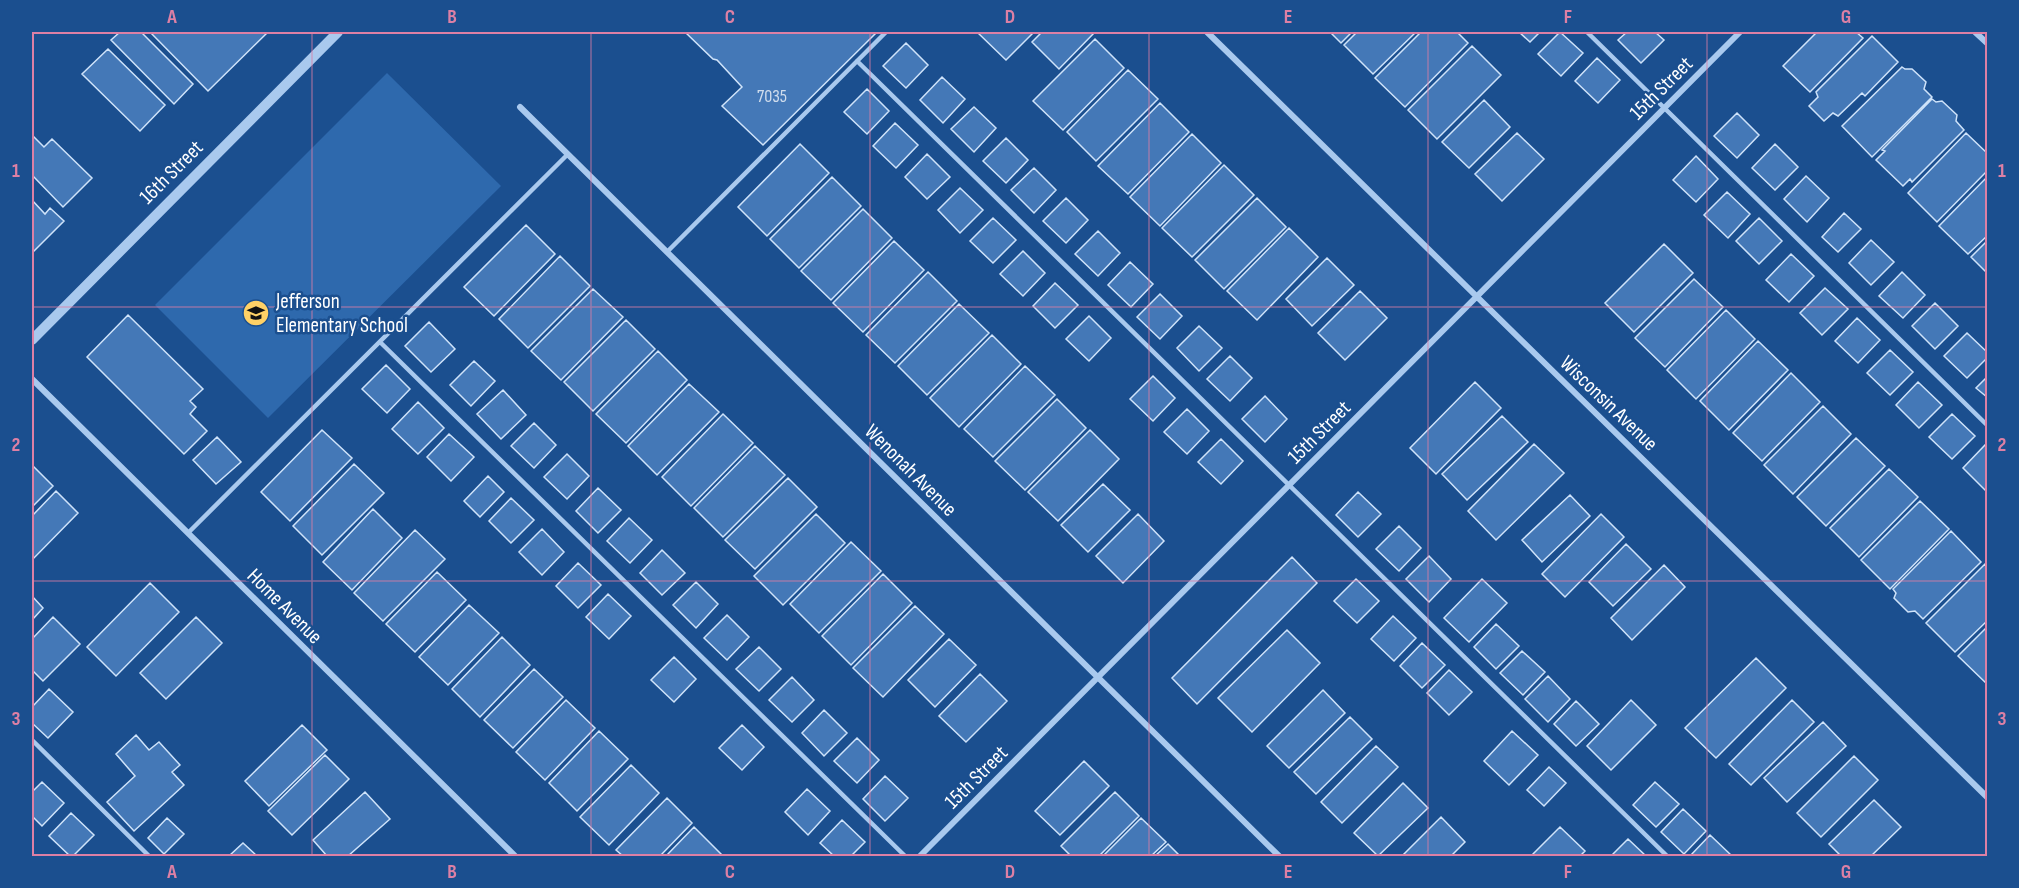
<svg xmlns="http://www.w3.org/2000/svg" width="2019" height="888" font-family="'Sofia Sans Condensed',sans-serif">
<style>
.green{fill:#2e69ad}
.building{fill:#4478b7;stroke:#cfe3fa;stroke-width:1.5}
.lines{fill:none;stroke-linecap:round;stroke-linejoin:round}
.service{stroke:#a9c9ee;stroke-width:4.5}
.minor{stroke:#a9c9ee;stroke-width:6}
.tertiary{stroke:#a9c9ee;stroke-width:10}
.grid{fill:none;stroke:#dd80a5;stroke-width:1.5;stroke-opacity:0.55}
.labels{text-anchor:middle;stroke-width:5;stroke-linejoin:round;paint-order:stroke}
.number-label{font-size:18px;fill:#d0dded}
.street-label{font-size:21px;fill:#fff;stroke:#1b4f8f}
.poi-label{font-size:21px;fill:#fff;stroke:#1b4f8f;text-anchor:start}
.neatline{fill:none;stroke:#dd80a5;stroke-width:2}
.grid-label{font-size:20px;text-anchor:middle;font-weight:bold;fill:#dd80a5}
</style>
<rect width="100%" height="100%" fill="#1b4f8f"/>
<path class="green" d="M387 73 501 186 268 418 155 305Z"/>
<path class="building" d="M120 32H141L193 84 174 104 111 40Z
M150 32H268L208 91Z
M685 32H877L763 145 722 106 742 87 717 60 713 59Z
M977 32H1034L1006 60Z
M1042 32H1095L1059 69 1032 42Z
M1330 32H1352L1341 43Z
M1357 32H1416L1373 74 1344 45Z
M1421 32H1457L1468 43 1405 107 1375 78Z
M1519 32H1540L1530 42Z
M1560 32 1583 53 1561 76 1538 54Z
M1627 32H1655L1664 40 1641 63 1618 40Z
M1817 32H1856L1863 38 1810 92 1783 66Z
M1872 36 1898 62 1865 96 1862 93 1838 116 1833 113 1824 121 1809 106 1818 97 1816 92Z
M1095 39 1124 68 1063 130 1033 101Z
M906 43 928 65 906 88 883 66Z
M1472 46 1501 75 1437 139 1408 110Z
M108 49 165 105 140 131 82 74Z
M1597 58 1620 80 1598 103 1575 81Z
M1902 67 1905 69H1912L1926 82 1924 89 1932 97 1872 157 1842 126Z
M1128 70 1158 99 1096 161 1067 132Z
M942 77 965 99 943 123 920 100Z
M867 89 889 111 867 134 844 112Z
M1932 99 1936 102 1942 101 1957 115 1956 121 1964 130 1912 182 1910 179 1903 186 1876 160 1885 151 1882 150Z
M1484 100 1510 127 1469 168 1442 142Z
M1160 103 1189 132 1128 194 1098 166Z
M974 107 996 128 974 152 951 129Z
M1737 113 1759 135 1737 158 1714 136Z
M895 123 918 145 896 168 873 146Z
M1517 133 1544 159 1502 201 1475 174Z
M1966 133 1988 154V170L1937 222 1908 193Z
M1192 134 1221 163 1160 226 1130 197Z
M32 135 44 147 52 139 92 178 63 207 32 175Z
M1006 138 1028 160 1006 183 983 161Z
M800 144 829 173 767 236 738 207Z
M1775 144 1798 167 1775 190 1752 168Z
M927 154 950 177 927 199 905 177Z
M1696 156 1718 179 1696 202 1673 180Z
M1224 165 1254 195 1192 257 1162 228Z
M1034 168 1056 190 1034 213 1011 190Z
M1806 176 1829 198 1807 222 1784 199Z
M1988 176V235L1968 254 1939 226Z
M832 177 861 206 799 268 770 239Z
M960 188 983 210 960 233 938 210Z
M1727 192 1750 214 1728 238 1704 215Z
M1066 198 1088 220 1066 243 1043 221Z
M1257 198 1286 227 1224 289 1195 260Z
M32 200 45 214 50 208 64 221 32 253Z
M863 209 892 238 831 300 801 271Z
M1844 213 1861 229 1838 252 1822 237Z
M993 218 1016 240 993 263 970 241Z
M1759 218 1782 241 1759 264 1736 241Z
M526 225 555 254 494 316 464 287Z
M1289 228 1318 257 1257 320 1227 291Z
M1098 231 1120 253 1098 276 1075 254Z
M1871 240 1894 262 1871 285 1849 263Z
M1988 240V274L1971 257Z
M894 241 924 270 863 332 833 303Z
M1664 244 1693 273 1634 332 1605 303Z
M1023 251 1045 273 1023 296 1000 274Z
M1791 254 1814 276 1789 302 1766 280Z
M560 256 590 286 528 348 499 319Z
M1327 258 1354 285 1312 326 1286 299Z
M1130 262 1153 284 1131 307 1108 285Z
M928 272 957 301 895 363 866 335Z
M1902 272 1925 295 1903 318 1879 296Z
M1694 279 1723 307 1665 367 1635 338Z
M1055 283 1078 305 1055 328 1033 306Z
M1825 288 1848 309 1822 335 1800 313Z
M593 289 623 317 561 380 531 351Z
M1360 291 1387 318 1345 360 1318 333Z
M1160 294 1182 316 1160 339 1137 317Z
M1935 303 1958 326 1935 349 1912 326Z
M959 304 989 333 927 395 898 366Z
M1726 310 1755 339 1696 399 1667 370Z
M128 315 203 389 190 401 196 407 190 414 207 431 184 454 87 357Z
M1089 316 1111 338 1089 361 1066 339Z
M1857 318 1880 340 1858 363 1835 341Z
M626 320 655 349 593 411 564 382Z
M429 322 455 349 431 372 405 346Z
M1199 326 1222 348 1199 371 1177 348Z
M1967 333 1988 353V357L1967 378 1944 356Z
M992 335 1021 364 959 427 930 398Z
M1758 341 1788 370 1729 430 1700 401Z
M1890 350 1913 372 1890 395 1867 373Z
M658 351 687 380 626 443 596 414Z
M1230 356 1252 378 1230 401 1207 379Z
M474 361 495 381 471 406 450 385Z
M386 365 410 389 387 413 362 389Z
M1025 366 1055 395 993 457 964 429Z
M1791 373 1820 402 1762 461 1733 433Z
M1153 376 1175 398 1153 421 1130 399Z
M1988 376V398L1976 388Z
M1475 382 1501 408 1436 474 1410 448Z
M1918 382 1942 405 1919 428 1896 405Z
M689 384 719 412 657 475 628 446Z
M503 390 526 415 501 439 477 414Z
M1265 396 1287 419 1265 442 1242 419Z
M1057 399 1086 428 1025 490 995 461Z
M418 402 444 428 418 454 392 429Z
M1823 406 1851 434 1793 494 1764 465Z
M1187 409 1209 431 1187 454 1164 432Z
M723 414 753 443 691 506 662 477Z
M1952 414 1975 436 1952 459 1929 437Z
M1502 416 1528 442 1467 500 1442 474Z
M534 423 556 445 534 468 511 446Z
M322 430 352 458 290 521 261 492Z
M1090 430 1119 459 1058 521 1028 492Z
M449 434 474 457 451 481 427 457Z
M217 437 241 462 216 484 193 460Z
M1856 438 1885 466 1826 526 1797 497Z
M1221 439 1243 461 1221 484 1198 462Z
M1534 444 1564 473 1496 540 1468 511Z
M1985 445 1988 447V489L1986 491 1963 468Z
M755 446 785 475 723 537 694 508Z
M567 454 589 476 567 499 544 477Z
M354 464 384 493 322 555 293 526Z
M32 465 53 486 32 507Z
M1889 469 1918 497 1859 557 1830 528Z
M488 476 504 492 480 517 464 501Z
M788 478 817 507 755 569 725 540Z
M1103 484 1130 510 1088 552 1061 525Z
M598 488 621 510 598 533 576 511Z
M56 491 78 513 32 560V516Z
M1358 492 1381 514 1358 537 1336 515Z
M1570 495 1590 516 1542 562 1522 540Z
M511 498 534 520 511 543 489 521Z
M1920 501 1949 529 1890 589 1861 560Z
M373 509 402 538 352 590 323 562Z
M816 514 845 543 783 605 754 576Z
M1138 514 1164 541 1123 583 1096 556Z
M1601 514 1624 537 1565 597 1542 574Z
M629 518 652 540 630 563 607 541Z
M1399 526 1421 548 1399 571 1376 549Z
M542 529 564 552 542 575 519 552Z
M415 530 445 559 383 621 354 593Z
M1951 531 1981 562 1923 619 1915 611 1908 612 1894 598 1896 593 1893 589Z
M851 542 881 571 819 633 790 604Z
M1626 544 1651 569 1613 606 1589 582Z
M662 550 685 573 662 595 640 573Z
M1429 556 1451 579 1429 602 1406 579Z
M1292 557 1317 583 1197 704 1172 678Z
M578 563 601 585 578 608 556 586Z
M1985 564 1988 567V620L1955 652 1926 623Z
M1664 565 1685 587 1632 640 1611 618Z
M437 572 466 600 415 652 386 624Z
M883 574 912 603 851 665 822 636Z
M1356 579 1379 601 1357 623 1334 601Z
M1482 579 1507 603 1469 642 1444 618Z
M696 582 718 604 696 628 673 605Z
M150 583 179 612 116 676 87 647Z
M608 594 631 616 609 639 586 617Z
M32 596 43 608 32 620Z
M469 605 499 633 448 685 419 657Z
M915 606 944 634 883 697 853 668Z
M727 615 749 637 727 660 704 638Z
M1393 616 1416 638 1394 661 1371 639Z
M53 617 80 644 43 681 32 670V639Z
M196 617 222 643 166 699 140 673Z
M1496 624 1519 646 1496 669 1474 647Z
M1988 626V684H1987L1958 656Z
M1287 630 1320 663 1252 732 1218 698Z
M502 637 530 665 480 717 452 689Z
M949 639 976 665 935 707 908 680Z
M1422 643 1445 665 1422 688 1400 666Z
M759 647 781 669 759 691 736 669Z
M1522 651 1545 672 1523 695 1500 673Z
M674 657 696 679 674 702 651 680Z
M1756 658 1786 688 1716 758 1685 728Z
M534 669 563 697 513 748 484 720Z
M1449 670 1472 692 1449 715 1427 693Z
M980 674 1007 701 966 742 939 716Z
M1548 676 1570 699 1548 722 1525 699Z
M792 677 814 700 792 722 769 700Z
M49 689 73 712 48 738 32 723V707Z
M1323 690 1345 713 1289 768 1267 746Z
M566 700 595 728 545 780 516 752Z
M1631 700 1656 725 1611 770 1587 746Z
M1792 700 1814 722 1751 785 1729 764Z
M1576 701 1599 724 1576 746 1554 724Z
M824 710 847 733 824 756 802 733Z
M1350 717 1372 739 1316 794 1294 772Z
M1823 722 1846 746 1787 802 1764 778Z
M302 725 327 750 269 806 245 781Z
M742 725 764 747 742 770 719 748Z
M599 731 628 759 577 811 549 783Z
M1512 731 1538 755 1509 785 1484 761Z
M136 735 149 750 159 742 180 765 172 772 184 785 134 831 107 802 135 776 116 754Z
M857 738 879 760 857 783 834 761Z
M1376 746 1398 767 1342 823 1321 802Z
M325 755 349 779 292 835 268 811Z
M1854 756 1878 780 1821 837 1797 813Z
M1084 761 1109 786 1060 835 1035 811Z
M631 765 659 793 609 845 580 817Z
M1549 767 1566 783 1544 806 1527 790Z
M885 776 908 798 885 821 863 799Z
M42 782 64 803 42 826 32 816V792Z
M1655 782 1679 804 1656 827 1633 805Z
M1403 783 1428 808 1378 856 1354 833Z
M807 789 830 811 808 835 785 812Z
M365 792 390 819 348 856H327L313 840Z
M1115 792 1139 816 1099 856H1071L1061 846Z
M667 798 692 823 660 856H623L616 850Z
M1874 800 1901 827 1871 856H1841L1829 844Z
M1683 809 1706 831 1684 854 1661 832Z
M71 813 94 835 73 856H70L49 836Z
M1441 817 1465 842 1451 856H1402Z
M167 818 184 834 164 854 148 838Z
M1141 818 1166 842 1151 856H1103Z
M842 820 865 842 851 856H834L820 843Z
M694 827 723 856H666Z
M1560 827 1585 851 1580 856H1531Z
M1710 835 1732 856H1690Z
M1628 839 1646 856H1611Z
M243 843 257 856H229Z
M1168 844 1180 856H1155Z"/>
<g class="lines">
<path class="service" d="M1587 32 1988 426
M857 61 1667 856
M667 252 886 32
M380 342 905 856
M188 533 568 154
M32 740 149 856"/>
<path class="minor" d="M1207 32 1988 798
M1975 32 1988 44
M520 107 1279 856
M32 379 515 856
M920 856 1740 32"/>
<path class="tertiary" d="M32 340 338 32"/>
</g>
<path class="grid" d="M312 32V856M591 32V856M870 32V856M1149 32V856M1428 32V856M1707 32V856M32 307H1988M32 581H1988"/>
<defs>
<symbol id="school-disc" viewBox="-11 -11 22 22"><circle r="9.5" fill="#ffd166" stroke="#1b4f8f"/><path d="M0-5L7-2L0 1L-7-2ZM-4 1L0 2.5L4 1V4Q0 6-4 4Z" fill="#111"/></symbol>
</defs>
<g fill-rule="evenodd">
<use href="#school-disc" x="241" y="298" width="30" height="30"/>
</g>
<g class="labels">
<g class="number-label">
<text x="772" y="102">7035</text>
</g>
<g class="street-label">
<text transform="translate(1661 88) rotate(-45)" y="7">15th Street</text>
<text transform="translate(171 172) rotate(-45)" y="7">16th Street</text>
<text transform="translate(1609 403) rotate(44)" y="7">Wisconsin Avenue</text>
<text transform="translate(1319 432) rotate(-45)" y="7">15th Street</text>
<text transform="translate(911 470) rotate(45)" y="7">Wenonah Avenue</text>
<text transform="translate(285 606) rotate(45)" y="7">Home Avenue</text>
<text transform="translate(976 777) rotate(-45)" y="7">15th Street</text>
</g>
<g class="poi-label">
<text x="276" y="308">Jefferson<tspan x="276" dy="24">Elementary School</tspan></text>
</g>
</g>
<rect width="2019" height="888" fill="none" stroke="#1b4f8f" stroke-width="66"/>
<rect x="33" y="33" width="1953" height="822" class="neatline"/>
<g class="grid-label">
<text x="172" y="23">A</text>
<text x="452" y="23">B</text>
<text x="730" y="23">C</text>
<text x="1010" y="23">D</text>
<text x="1288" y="23">E</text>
<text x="1568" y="23">F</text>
<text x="1846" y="23">G</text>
<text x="16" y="177">1</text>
<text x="2002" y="177">1</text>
<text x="16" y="451">2</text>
<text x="2002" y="451">2</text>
<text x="16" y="725">3</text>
<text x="2002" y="725">3</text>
<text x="172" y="878">A</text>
<text x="452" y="878">B</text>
<text x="730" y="878">C</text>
<text x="1010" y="878">D</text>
<text x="1288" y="878">E</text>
<text x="1568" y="878">F</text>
<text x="1846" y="878">G</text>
</g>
</svg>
